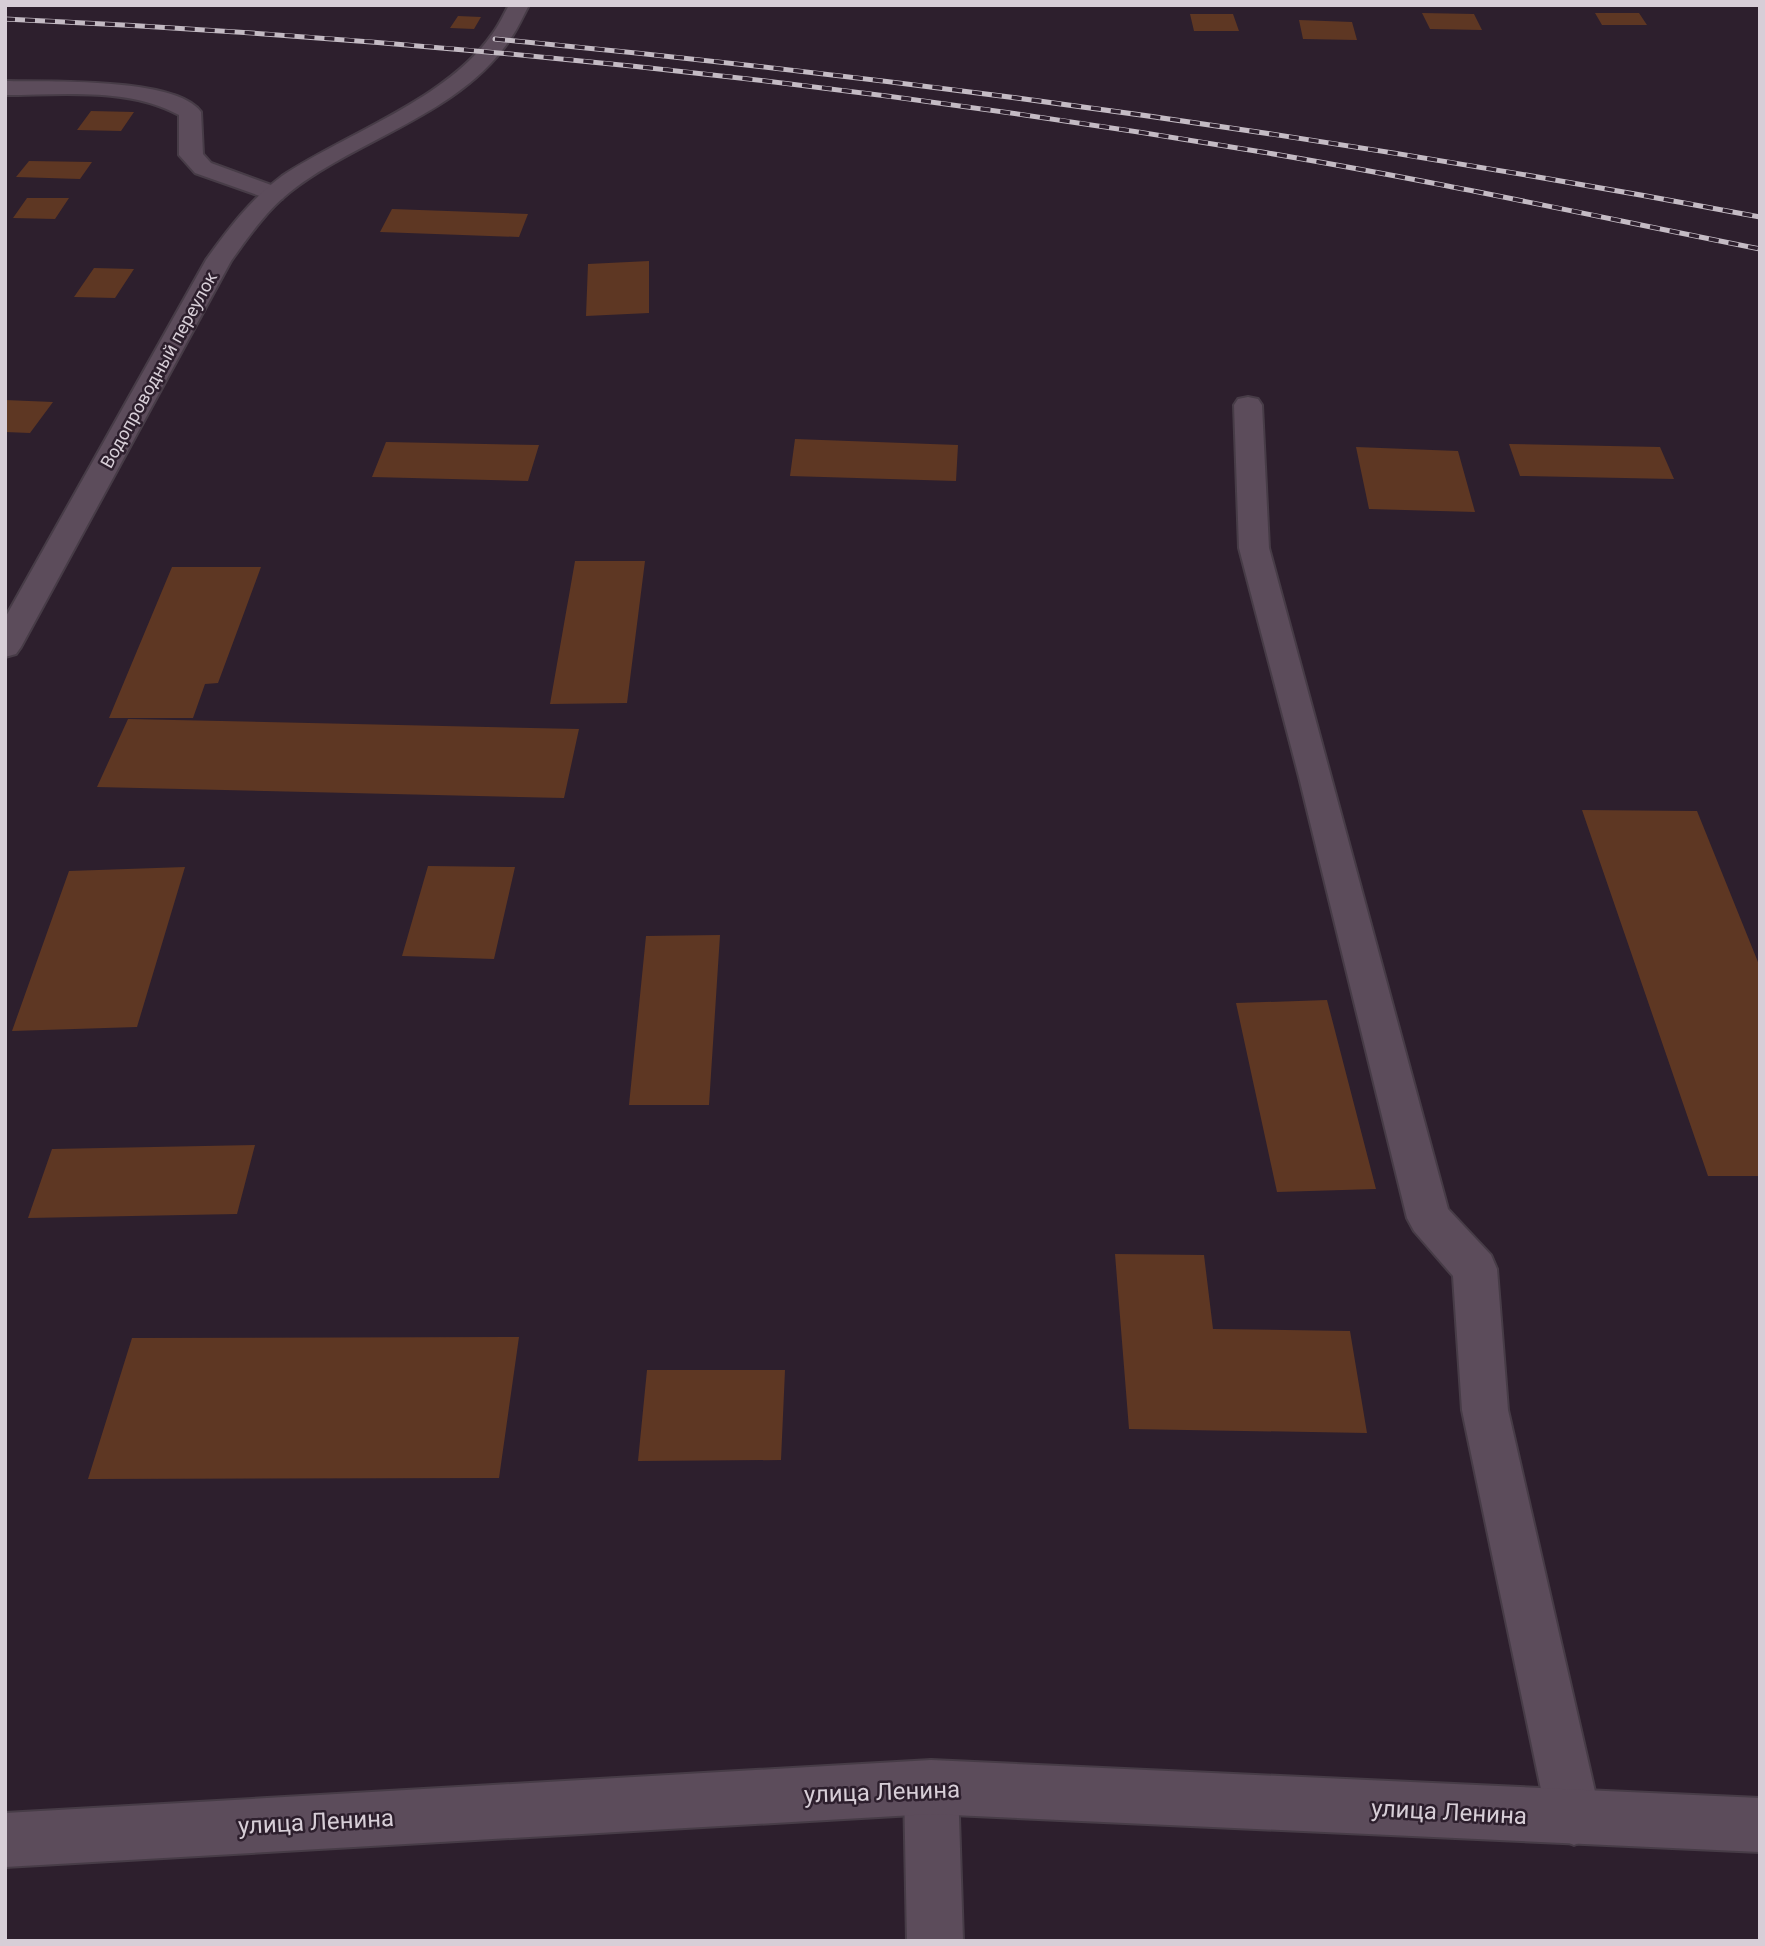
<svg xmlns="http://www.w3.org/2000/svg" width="1765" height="1946" font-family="Roboto,sans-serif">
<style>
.building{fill:#5e3723}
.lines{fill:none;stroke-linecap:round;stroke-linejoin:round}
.minor-casing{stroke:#473c47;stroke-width:4}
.secondary-casing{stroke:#473c47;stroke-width:4}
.minor{fill:#5c4c5b;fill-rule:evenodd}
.secondary{fill:#5c4c5b;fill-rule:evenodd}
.rail-casing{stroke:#c4bbc4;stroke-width:5}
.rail{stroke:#2d1f2d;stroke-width:3.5;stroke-dasharray:10;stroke-linecap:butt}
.labels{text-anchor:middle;stroke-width:5;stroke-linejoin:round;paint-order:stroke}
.far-street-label{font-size:18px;fill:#d7ced7;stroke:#2d1f2d}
.near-street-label{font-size:24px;fill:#d7ced7;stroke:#2d1f2d}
</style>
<rect width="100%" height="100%" fill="#2d1f2d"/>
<path class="building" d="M1422 13 1474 14 1482 30 1430 29Z
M1595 13H1639L1647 25H1602Z
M1190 14H1233L1239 31H1194Z
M458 16 481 17 474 29 450 28Z
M1299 20 1352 22 1357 40 1303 39Z
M91 111 134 112 121 131 77 130Z
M29 161 92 162 80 179 16 177Z
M27 198H69L55 219 13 218Z
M392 209 528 214 519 237 380 232Z
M649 261V313L586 316 588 264Z
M94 268 134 269 115 298 74 297Z
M5 400 53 402 30 433 5 432Z
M795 439 958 445 956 481 790 476Z
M386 442 539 445 528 481 372 477Z
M1509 444 1660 447 1674 479 1520 476Z
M1356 447 1458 451 1475 512 1369 509Z
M575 561H645L627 703 550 704Z
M172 567H261L218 683 205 684 193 718H109Z
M128 719 579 729 564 798 97 787Z
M1582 810 1697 811 1760 967V1176H1708Z
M428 866 515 867 494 959 402 956Z
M185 867 137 1027 12 1031 69 871Z
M720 935 709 1105H629L646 936Z
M1327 1000 1376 1189 1277 1192 1236 1003Z
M255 1145 237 1214 28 1218 52 1149Z
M1115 1254 1204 1255 1213 1329 1350 1331 1367 1433 1129 1429Z
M519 1337 499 1478 88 1479 132 1338Z
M647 1370H785L781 1460 638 1461Z"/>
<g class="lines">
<defs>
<path id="minor" d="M5 81C46 82 177 77 201 112L203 154 211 163 282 189 286 194 282 199 274 201 195 173 179 155V115C128 87 62 95 5 95Z
M1248 397 1258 399 1262 405 1269 548 1448 1209 1491 1255 1497 1269 1508 1410 1601 1818 1593 1837 1574 1845 1555 1837 1547 1818 1462 1410 1453 1276 1414 1231 1407 1218 1299 777 1239 548 1234 405 1238 399Z
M931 1760 950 1768 958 1787 963 1941H907L904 1787 912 1768Z"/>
<path id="secondary" d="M509 5H529C523 16 518 28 511 38 460 115 360 137 290 192 266 211 249 236 231 261L21 647 16 654 5 657V618L206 260C228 229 251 199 282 176 347 133 448 99 493 33 499 25 504 14 509 5Z
M931 1760 1760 1798V1852L931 1814 5 1867V1813Z"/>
</defs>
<use href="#minor" class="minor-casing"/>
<use href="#secondary" class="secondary-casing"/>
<use href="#minor" class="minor"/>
<use href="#secondary" class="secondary"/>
<defs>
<path id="rail" d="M5 19C427 38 845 82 1262 152 1429 180 1594 216 1760 249
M495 39C920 79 1341 138 1760 217"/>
</defs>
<use href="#rail" class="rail-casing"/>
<use href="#rail" class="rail"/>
</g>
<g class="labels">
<g class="far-street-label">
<text transform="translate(159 370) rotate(-61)" y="6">Водопроводный переулок</text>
</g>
<g class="near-street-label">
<text transform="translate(882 1792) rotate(-2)" y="8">улица Ленина</text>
<text transform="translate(1449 1812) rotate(3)" y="8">улица Ленина</text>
<text transform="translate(316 1822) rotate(-3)" y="8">улица Ленина</text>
</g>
</g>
<rect width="1765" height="1946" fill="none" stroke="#d7ced7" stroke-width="14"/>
</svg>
